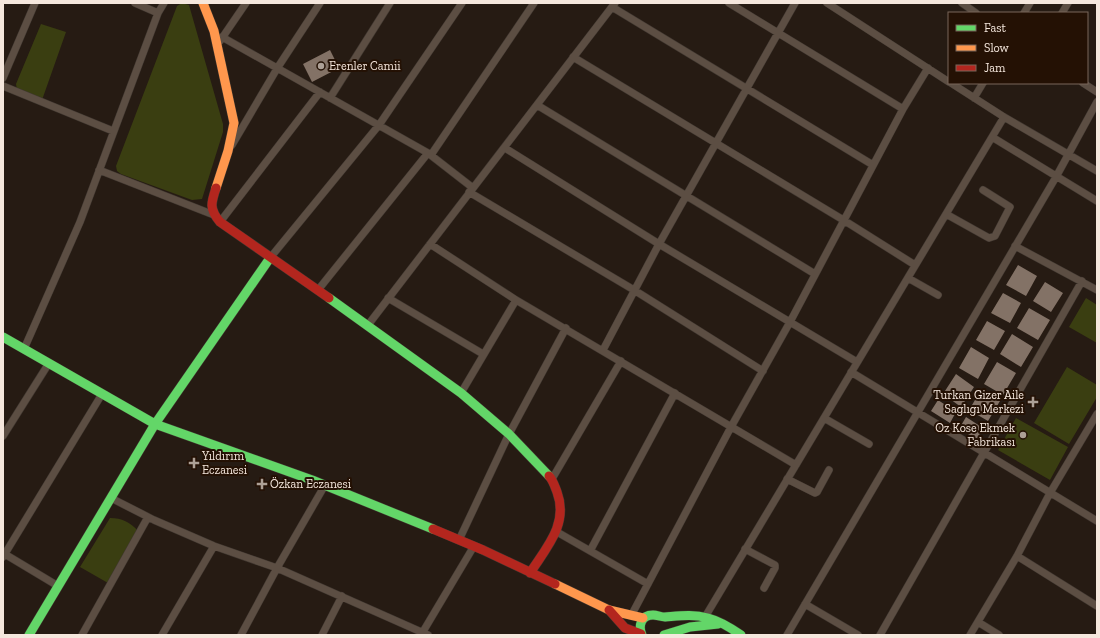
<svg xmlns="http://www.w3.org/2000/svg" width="1100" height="638" font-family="'Zilla Slab',serif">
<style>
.green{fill:#3a3e11}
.building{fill:#837266}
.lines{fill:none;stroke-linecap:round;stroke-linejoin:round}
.street-casing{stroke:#413831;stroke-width:8}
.fast-casing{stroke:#413831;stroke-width:10}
.slow-casing{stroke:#413831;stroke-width:10}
.jam-casing{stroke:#413831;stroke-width:10}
.street{stroke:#5c4e43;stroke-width:7}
.fast{stroke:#63d668;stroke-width:9}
.slow{stroke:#ff974d;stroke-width:9}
.jam{stroke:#b3261e;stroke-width:9}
.poi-dot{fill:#ada096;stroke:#241104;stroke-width:1.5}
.labels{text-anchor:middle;stroke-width:4;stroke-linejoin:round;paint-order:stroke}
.poi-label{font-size:12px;fill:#f5e7dd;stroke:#241104;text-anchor:start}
</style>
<rect width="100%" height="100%" fill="#261b13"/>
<path class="green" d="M182 3 189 5 223 124V132L202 199 192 200 121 174 117 171 116 166 177 6Z
M41 24 66 32 42 100 17 90 16 84Z
M1086 298 1097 305V343L1069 327Z
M1067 367 1097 385V397L1069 444 1034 423Z
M1016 418 1068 447 1050 480 998 450Z
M110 518C122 518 130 522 138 531L108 583 80 567Z"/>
<path class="building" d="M330 50 339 68 312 82 303 64Z
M1018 265 1037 276 1026 296 1006 285Z
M1045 282 1063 293 1051 312 1033 301Z
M1003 293 1021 303 1010 323 991 313Z
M1029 308 1050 320 1038 340 1017 328Z
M987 321 1005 331 994 350 976 340Z
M1012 334 1033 347 1021 367 1000 354Z
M971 347 989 358 978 379 959 368Z
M997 362 1016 373 1003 395 984 384Z
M956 374 974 387 961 407 943 394Z
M981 390 1000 401 988 421 969 410Z
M938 400 956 412 950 423 931 411Z
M966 417 983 428 977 439 959 429Z"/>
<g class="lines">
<defs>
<path id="street" d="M135 3 158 13
M729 3 903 109
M827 3 949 82
M962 3 976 13
M612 7 873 165
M1024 13 1030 3
M1062 13 1068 3
M222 37 428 153 473 188
M220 41 246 3
M573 57 845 221 915 265
M3 78 35 3
M951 83 1004 117 1097 171
M1083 83 1097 92
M3 86 113 131
M330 98 390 3
M974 98 983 83
M537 105 815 274
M992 137 1097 201
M232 145 278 67 320 3
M505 148 659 244 857 362
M431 155 534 3
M99 170 214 215
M469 192 634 290 763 371
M946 214 989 238 995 236 1010 207 983 190
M220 222 320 92
M430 244 516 300 796 465
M1015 246 1097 290
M270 258 379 125 462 3
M908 278 938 295
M318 290 428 153
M388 298 483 354
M368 325 615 3
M24 349 80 222 158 13 164 3
M603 350 659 244 795 3
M851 372 1097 521
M461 393 516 300
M824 418 869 444
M3 436 49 363
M552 479 621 361
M787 479 815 493 817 492 829 470
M111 498 154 520 214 546 277 568 428 635
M557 532 648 584
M459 540 509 434 566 328
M745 549 775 565V568L764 588
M590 551 675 393
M3 553 58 586
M1017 556 1097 606
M3 557 102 394
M805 604 858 635
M631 616 731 427 790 322 903 109 928 68
M705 620V617L1004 117
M978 622 999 635
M82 635 148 517
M162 635 214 546
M241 635 277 568 325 485
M322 635 342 596
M421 635 474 546
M787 635 1056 177 1097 102
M880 635 1082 281
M970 635 1017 556 1050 493 1097 414"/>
<path id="fast" d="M329 298 461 393 509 434 549 476
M3 337 155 424 312 480 433 529
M29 635 155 424 270 258
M642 635C638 626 641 615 653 615 657 615 661 617 665 617 679 616 693 614 708 618 720 621 731 628 741 635
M664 635 690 627 718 624"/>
<path id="slow" d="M203 3 214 31 234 123 228 151 216 188
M555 584 609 610 643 618"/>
<path id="jam" d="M216 188C211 203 209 209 220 222L329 298
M433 529 483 550 555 584
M530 573C546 548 569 524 557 492 555 487 553 480 549 476
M609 610 625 628 641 634"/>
</defs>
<use href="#street" class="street-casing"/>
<use href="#fast" class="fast-casing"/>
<use href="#slow" class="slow-casing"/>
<use href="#jam" class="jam-casing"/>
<use href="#street" class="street"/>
<use href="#fast" class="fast"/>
<use href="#slow" class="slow"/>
<use href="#jam" class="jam"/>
</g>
<g class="poi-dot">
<circle cx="321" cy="66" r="4"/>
<path d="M1031 396h4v4h4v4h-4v4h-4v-4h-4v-4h4z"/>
<circle cx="1023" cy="435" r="4"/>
<path d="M192 457h4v4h4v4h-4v4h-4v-4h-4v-4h4z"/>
<path d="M260 478h4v4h4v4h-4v4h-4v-4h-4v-4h4z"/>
</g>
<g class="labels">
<g class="poi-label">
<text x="329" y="70">Erenler Camii</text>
<text x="1024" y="399" text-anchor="end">Turkan Gizer Aile<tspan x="1024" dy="14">Saglıgı Merkezi</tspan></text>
<text x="1015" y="432" text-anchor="end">Oz Kose Ekmek<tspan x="1015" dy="14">Fabrikası</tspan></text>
<text x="202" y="460">Yıldırım<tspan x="202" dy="14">Eczanesi</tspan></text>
<text x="270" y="488">Özkan Eczanesi</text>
</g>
</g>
<rect width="1100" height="638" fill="none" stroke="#f5e7dd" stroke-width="8"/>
<rect x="948" y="12" width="140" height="72" fill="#241104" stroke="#78675b"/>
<rect x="956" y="25" width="20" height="6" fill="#63d668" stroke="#78675b"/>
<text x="984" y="32" font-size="12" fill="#f5e7dd">Fast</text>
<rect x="956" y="45" width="20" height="6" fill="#ff974d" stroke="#78675b"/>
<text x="984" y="52" font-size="12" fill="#f5e7dd">Slow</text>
<rect x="956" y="65" width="20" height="6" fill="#b3261e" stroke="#78675b"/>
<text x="984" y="72" font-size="12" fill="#f5e7dd">Jam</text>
</svg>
